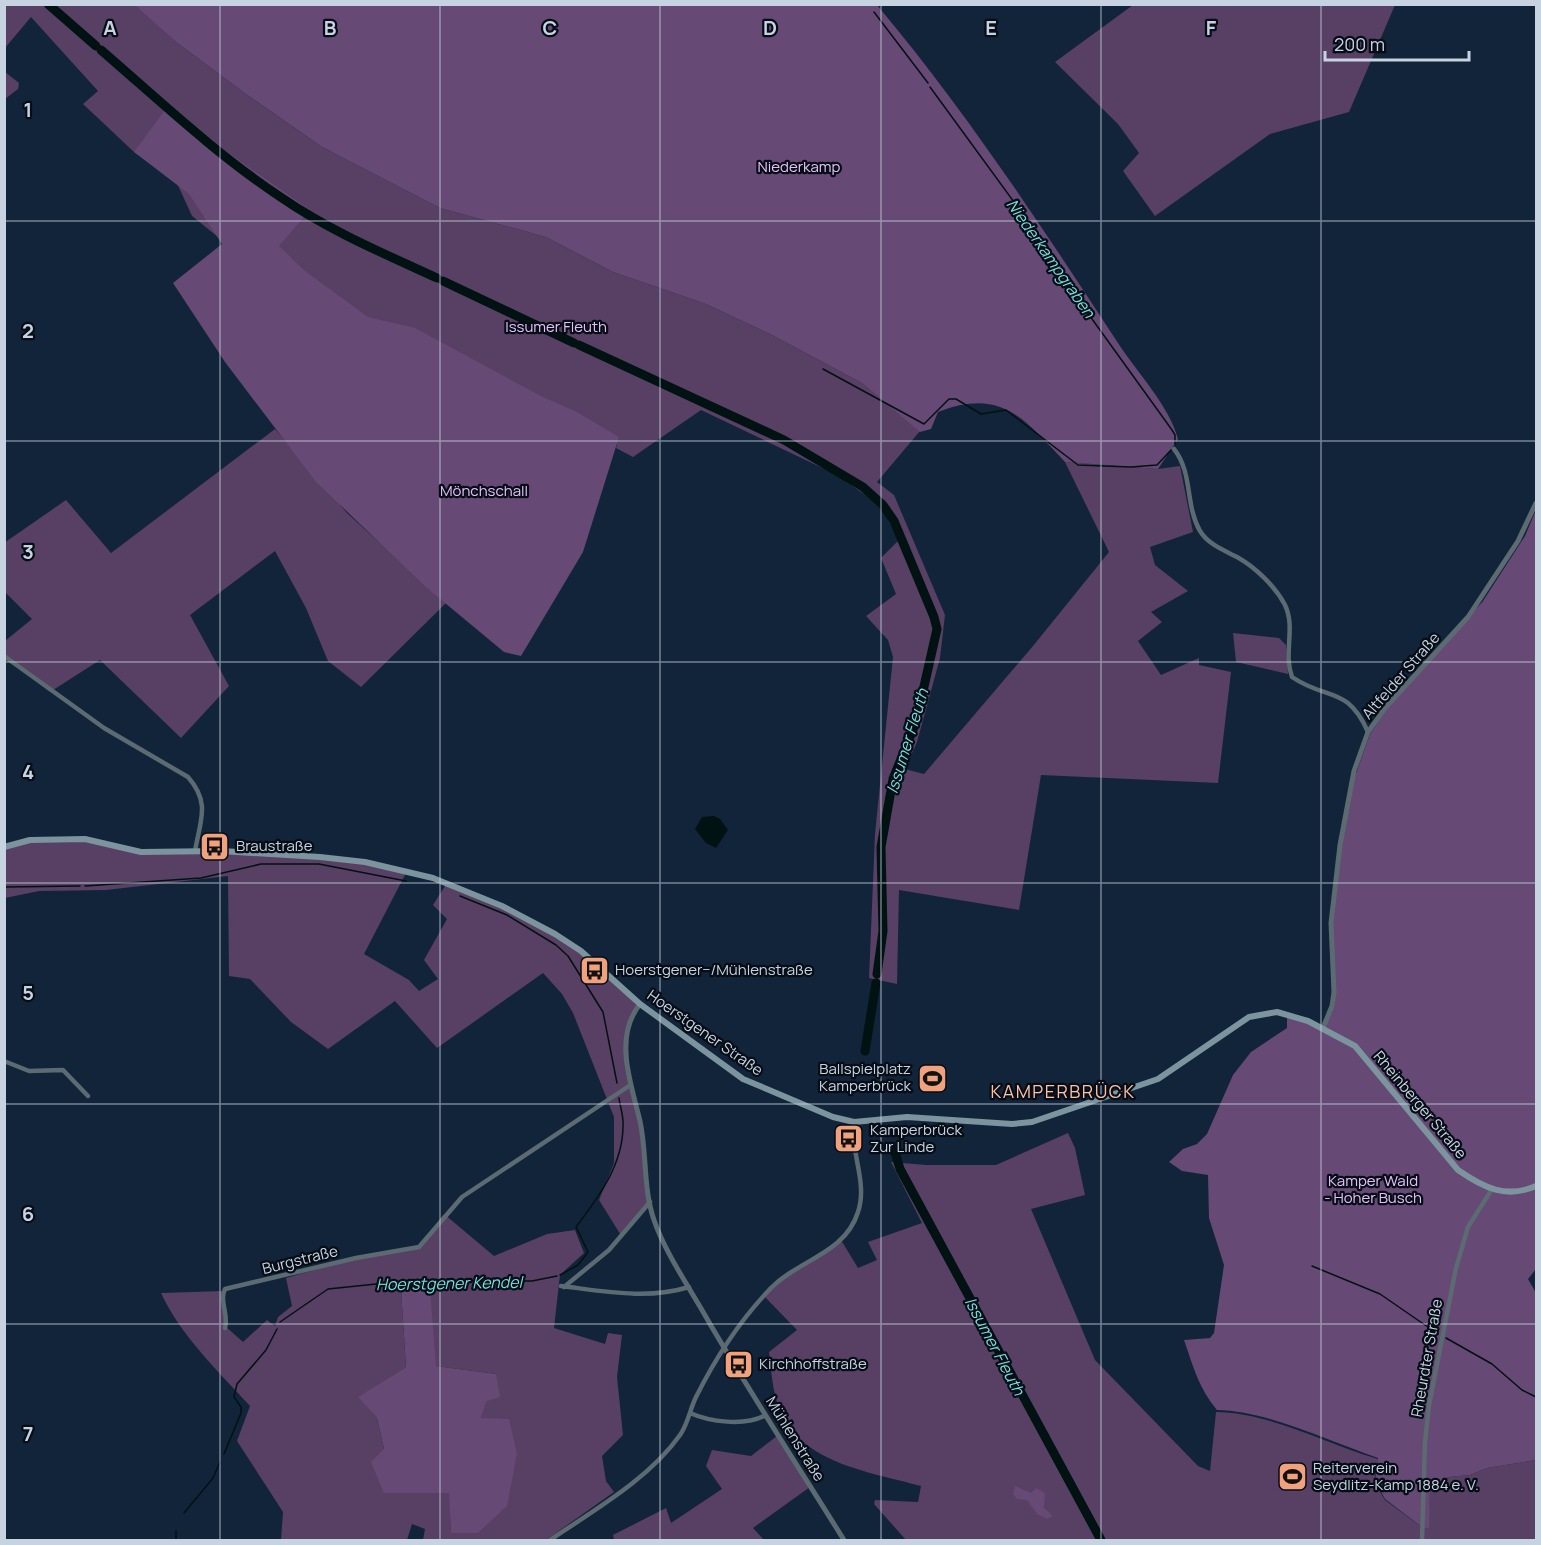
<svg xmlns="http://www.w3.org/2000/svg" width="1541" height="1545" font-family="Manrope,sans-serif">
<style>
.green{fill:#583f64;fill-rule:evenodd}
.forest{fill:#664974}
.water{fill:#001211}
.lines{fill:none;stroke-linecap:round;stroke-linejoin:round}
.stream{stroke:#001211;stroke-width:1.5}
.river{stroke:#001211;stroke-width:9}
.minor{stroke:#5b6b71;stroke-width:4.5}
.tertiary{stroke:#5b6b71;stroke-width:5}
.secondary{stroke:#7b949d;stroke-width:6}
.grid{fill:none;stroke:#c7d3e1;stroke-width:1.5;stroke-opacity:0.55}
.labels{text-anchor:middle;stroke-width:4.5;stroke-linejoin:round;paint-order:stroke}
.park-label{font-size:15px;fill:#e5c0f8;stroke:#060d16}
.street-label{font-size:15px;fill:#c7d3e1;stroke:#060d16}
.poi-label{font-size:15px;fill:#c7d3e1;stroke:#060d16;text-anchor:start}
.water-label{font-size:16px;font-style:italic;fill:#6ee3df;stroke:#060d16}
.quarter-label{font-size:18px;letter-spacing:1.5px;fill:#fec1a5;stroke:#060d16}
.grid-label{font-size:20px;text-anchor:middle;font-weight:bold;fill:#c7d3e1;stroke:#060d16;stroke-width:4.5;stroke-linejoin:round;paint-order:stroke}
</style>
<rect width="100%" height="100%" fill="#122439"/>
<path class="green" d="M4 5H137L176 42 246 94 322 147 440 208 546 237 613 272 706 304 770 334 862 383 920 431 877 482 894 495 945 615 940 658 917 742 905 769 924 774 1033 646 1109 552 1065 462 1158 469 1180 466 1193 532 1150 547 1155 565 1188 591 1151 612 1162 622 1138 641 1161 675 1199 658V665L1231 672 1218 783 1041 775 1019 910 899 890 897 984 869 978 875 834 893 657 888 640 866 616 896 594 881 558 899 540 880 505 835 474 701 410 633 457 616 448 617 445 392 333 218 237 192 216 176 181 134 152 83 104 98 91 31 17 5 48Z
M1133 5V4L1395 5 1349 112 1270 134 1155 216 1123 171 1139 153 1118 124 1055 62Z
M4 71 19 83 18 89 5 99Z
M275 429 347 513 446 603 361 687 328 661 306 608 275 551 190 615 229 686 181 738 100 660 50 692 5 656V641L32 619 5 592 4 543 66 500 111 553Z
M1233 633 1279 638 1286 645 1288 674 1236 662Z
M70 838 143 850 320 857 407 871 364 954 409 980 419 991 438 979 424 960 447 919 433 905 447 883 555 934 581 951 640 1004 628 1022 629 1086 640 1122 650 1202 622 1237 599 1200 614 1163V1117L573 1013 562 994 543 973 437 1048 395 1001 328 1049 291 1022 250 979 229 976 228 876 106 890 39 891 5 898V847L19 842Z
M922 1065 944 1067 943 1091 920 1089Z
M1068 1133 1075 1148 1085 1195 1031 1209 1095 1360 1198 1466 1210 1471 1216 1412C1268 1412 1327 1444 1378 1459L1374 1482 1385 1500 1423 1528H1428L1430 1490 1436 1483 1449 1477 1470 1475 1487 1468 1536 1460V1540H906L874 1504 875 1500 918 1502 921 1486C870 1472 793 1462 777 1402 772 1386 771 1368 769 1352L797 1330 763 1295 775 1283 841 1240 858 1268 877 1260 868 1242 922 1223 891 1162 926 1165H996Z
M444 1214 494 1256 547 1234 575 1230 584 1253 560 1275 554 1328 605 1344 608 1333 622 1335 617 1377 623 1435 602 1456 606 1481 614 1492 546 1540H423L425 1529 412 1524 407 1540H281L283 1512 237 1441 250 1406C218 1371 181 1336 161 1293L223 1291 225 1326 243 1342 267 1320 275 1326 278 1317 292 1306 286 1278 356 1258 419 1247ZM401 1290 436 1366 496 1374 481 1418 451 1533 450 1493 384 1449 377 1418 359 1397 406 1367Z
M777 1436 810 1487 753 1528 764 1540H614L613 1535 666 1508 671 1523 722 1489 706 1466 712 1450 751 1456Z"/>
<path class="forest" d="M135 5H877C966 111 1042 227 1118 343 1137 372 1170 407 1178 439L1158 469 1065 462C1024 419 1002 387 938 412L931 429 920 432 862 383 770 334 706 304 613 272 546 237 440 208 322 147 246 94 176 42Z
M168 106 197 131 310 210 279 246 305 271 368 317 415 328 543 397 577 412 619 437 583 552 521 656 504 652 427 588 316 482 225 362 173 283 222 244 189 194 134 152Z
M1536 510V1269L1528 1279 1536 1293V1460L1487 1468 1470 1475 1449 1477 1436 1483 1430 1490 1429 1528H1423L1385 1499 1375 1481 1378 1458C1329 1441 1268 1411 1217 1410 1199 1389 1193 1366 1184 1340L1210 1338 1214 1333 1224 1265 1209 1218 1208 1175 1182 1171 1169 1162 1183 1149 1197 1144 1207 1134 1233 1075 1251 1052 1287 1028V1015L1323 1028 1332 1006 1331 924 1347 799 1370 734 1387 709 1483 601 1525 536Z
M430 1289 436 1366 496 1374 500 1397 487 1401 481 1418 509 1419 517 1454 507 1506 478 1533H451L449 1493H384L371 1462 384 1449 377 1418 358 1397 406 1367 401 1290Z
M1015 1486 1031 1493 1036 1488 1045 1493 1044 1508 1053 1516 1047 1519 1037 1514 1027 1500 1017 1499 1013 1494Z"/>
<path class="water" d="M714 816 720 819 728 830 716 848 706 843 695 829 702 817Z"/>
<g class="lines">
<path class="stream" d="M874 12 928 83
M930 87 1044 243 1087 312 1172 430 1175 435V444
M823 369 924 424 949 399H956L981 414 1006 410 1078 465 1131 467 1157 465 1171 450
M85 886 201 878 261 864H319L406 881
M4 887 80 886
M460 896 507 915 556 945 568 956 603 1012 617 1083
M1312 1266 1380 1294 1438 1334
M560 1275 578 1265 588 1252 576 1227C598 1198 623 1165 623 1126 624 1117 620 1107 619 1098
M280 1322 328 1289 405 1281H532L557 1276
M1446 1338 1492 1364 1522 1390 1536 1397
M224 1454 241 1413V1407L234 1397 237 1384 266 1350 277 1329
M184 1513 213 1478 220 1462
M176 1540V1531"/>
<path class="river" d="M48 4 96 46
M101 50C160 101 217 155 282 198 330 231 385 254 437 278
M443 281 574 343
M579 345 784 440 863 487 883 505 894 521 934 617 937 629 916 722 893 779 881 847 883 931 877 974
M865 1051 876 983
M894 1149 900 1169 1101 1540"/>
<path class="minor" d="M1174 449C1193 473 1185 505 1200 531 1208 544 1223 550 1237 557 1255 567 1275 586 1285 605 1296 628 1283 653 1292 677 1327 701 1347 685 1368 732
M4 656 104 728 188 777C211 803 200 821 195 851
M4 1061 29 1071 63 1070 88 1096
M561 1286C603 1291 647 1300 689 1287
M564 1287 609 1250 650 1202
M225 1328C229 1315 219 1301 225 1289L356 1258 419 1247 462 1197 629 1086
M690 1413C710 1422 744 1426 764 1416
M550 1540C594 1510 649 1479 680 1435 688 1424 690 1409 696 1397 715 1359 741 1319 771 1288 798 1260 845 1254 858 1212 868 1182 850 1153 854 1122
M1422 1540 1425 1442 1429 1405 1456 1268 1468 1227 1492 1189"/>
<path class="tertiary" d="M640 1004C613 1038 631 1083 640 1121 647 1153 643 1189 654 1220 665 1253 693 1293 710 1324 753 1397 799 1468 844 1540
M1323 1028 1332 1006 1334 992 1331 923 1340 845 1354 771 1368 732 1386 707 1468 617 1518 541 1536 503"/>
<path class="secondary" d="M4 847 30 840 85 839 141 852 221 851 320 857 365 862 433 878 502 906 555 934 581 951 640 1004 743 1079 833 1117 854 1122 907 1117 1012 1124 1032 1122 1158 1079 1249 1017 1277 1012 1308 1021 1355 1046 1458 1170C1484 1188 1506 1199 1536 1186"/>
</g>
<path class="grid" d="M220 4V1540M440 4V1540M660 4V1540M881 4V1540M1101 4V1540M1321 4V1540M4 221H1536M4 441H1536M4 662H1536M4 883H1536M4 1104H1536M4 1324H1536"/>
<defs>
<symbol id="bus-square" viewBox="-11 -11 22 22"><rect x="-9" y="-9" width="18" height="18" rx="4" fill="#f1a17c" stroke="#060d16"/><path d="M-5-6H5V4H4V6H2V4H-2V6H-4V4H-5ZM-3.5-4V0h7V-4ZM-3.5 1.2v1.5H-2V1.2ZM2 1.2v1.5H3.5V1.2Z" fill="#111"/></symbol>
<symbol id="stadium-square" viewBox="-11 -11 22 22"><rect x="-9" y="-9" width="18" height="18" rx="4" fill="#f1a17c" stroke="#060d16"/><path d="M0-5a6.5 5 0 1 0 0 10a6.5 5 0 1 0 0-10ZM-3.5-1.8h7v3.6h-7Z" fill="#111"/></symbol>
</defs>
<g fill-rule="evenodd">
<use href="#bus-square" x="198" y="830" width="33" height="33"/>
<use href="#bus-square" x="578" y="954" width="33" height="33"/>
<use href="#stadium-square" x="916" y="1062" width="33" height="33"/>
<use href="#bus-square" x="832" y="1122" width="33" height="33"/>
<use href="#bus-square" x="722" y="1348" width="33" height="33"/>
<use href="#stadium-square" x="1276" y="1460" width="33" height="33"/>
</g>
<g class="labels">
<g class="park-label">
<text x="799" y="172">Niederkamp</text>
<text x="556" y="332">Issumer Fleuth</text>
<text x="484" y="496">Mönchschall</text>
<text x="1373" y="1186">Kamper Wald<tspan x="1373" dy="17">- Hoher Busch</tspan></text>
</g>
<g class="street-label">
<text transform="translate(1401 676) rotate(-49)" y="5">Altfelder Straße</text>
<text transform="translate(705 1033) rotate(35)" y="5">Hoerstgener Straße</text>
<text transform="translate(1420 1105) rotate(50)" y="5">Rheinberger Straße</text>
<text transform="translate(300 1260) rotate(-14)" y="5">Burgstraße</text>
<text transform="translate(1427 1358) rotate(-80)" y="5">Rheurdter Straße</text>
<text transform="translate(795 1439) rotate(58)" y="5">Mühlenstraße</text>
</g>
<g class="poi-label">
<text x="236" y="851">Braustraße</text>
<text x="615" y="975">Hoerstgener−/Mühlenstraße</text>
<text x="911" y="1074" text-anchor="end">Ballspielplatz<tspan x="911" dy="17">Kamperbrück</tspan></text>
<text x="870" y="1135">Kamperbrück<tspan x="870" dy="17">Zur Linde</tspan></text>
<text x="759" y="1369">Kirchhoffstraße</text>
<text x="1313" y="1473">Reiterverein<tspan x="1313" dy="17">Seydlitz-Kamp 1884 e. V.</tspan></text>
</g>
<g class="water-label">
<text transform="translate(1051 258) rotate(55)" y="6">Niederkampgraben</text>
<text transform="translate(907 741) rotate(-73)" y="6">Issumer Fleuth</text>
<text transform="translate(449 1283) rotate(-1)" y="6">Hoerstgener Kendel</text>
<text transform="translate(995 1346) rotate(62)" y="6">Issumer Fleuth</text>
</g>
<g class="quarter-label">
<text x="1063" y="1098">KAMPERBRÜCK</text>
</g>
</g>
<g class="grid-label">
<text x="110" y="35">A</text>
<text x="330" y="35">B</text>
<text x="550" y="35">C</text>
<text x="770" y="35">D</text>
<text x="991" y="35">E</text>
<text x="1211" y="35">F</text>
<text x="28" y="117">1</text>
<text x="28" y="338">2</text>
<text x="28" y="559">3</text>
<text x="28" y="779">4</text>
<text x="28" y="1000">5</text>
<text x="28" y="1221">6</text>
<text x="28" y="1441">7</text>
</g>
<rect width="1541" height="1545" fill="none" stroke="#c7d3e1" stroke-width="12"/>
<path d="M1325 51v9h144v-9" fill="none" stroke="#c7d3e1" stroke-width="3"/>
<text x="1334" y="51" font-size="18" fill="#c7d3e1" stroke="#060d16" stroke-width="4.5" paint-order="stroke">200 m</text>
</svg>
